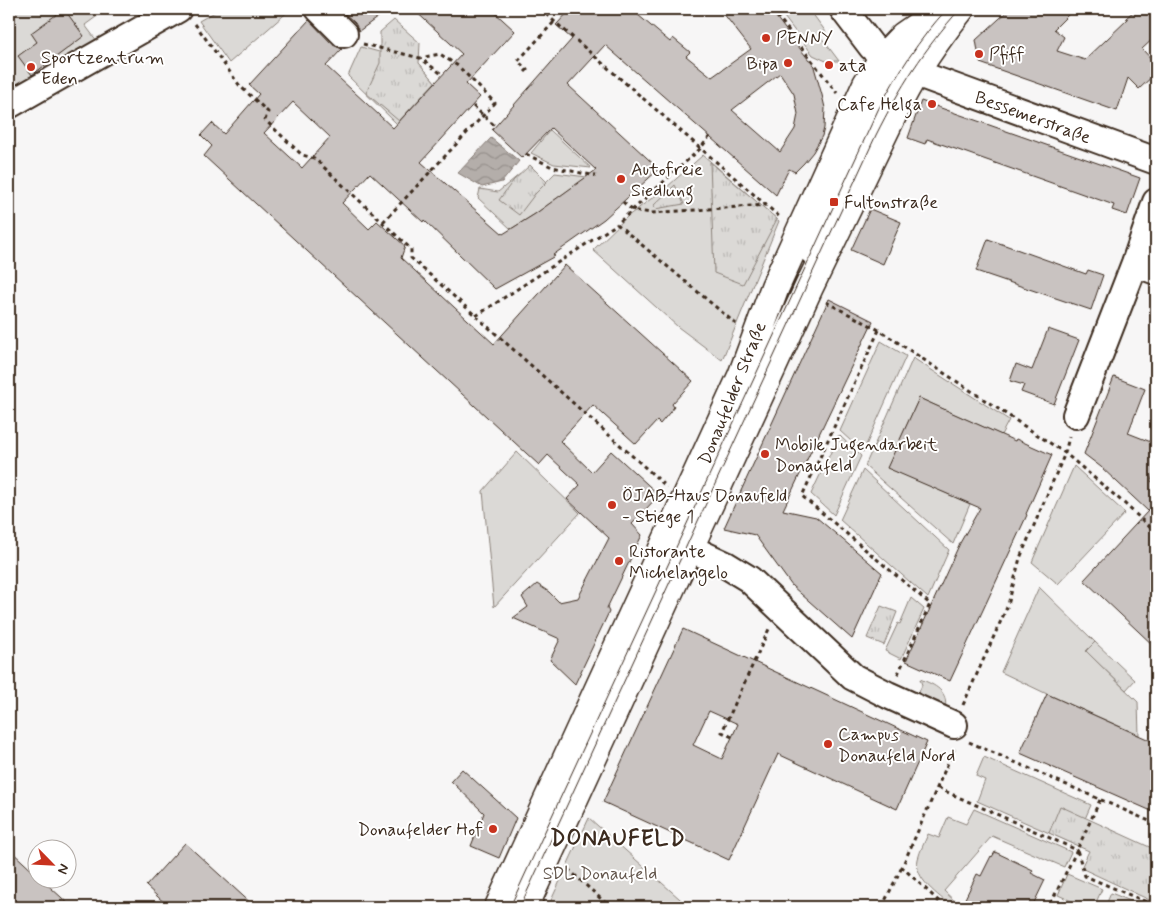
<svg xmlns="http://www.w3.org/2000/svg" width="1165" height="916" font-family="Mynerve,sans-serif">
<style>
.green{fill:#dbd9d6;stroke:#8b827a}
.park{fill:url(#park-tufts);stroke:#8b827a}
.water{fill:url(#water-waves);stroke:#847972}
.building{fill:#c9c3c1;stroke:#3b2a1e;fill-rule:evenodd}
.lines{fill:none;stroke-linecap:round;stroke-linejoin:round}
.minor-casing{stroke:#3b2a1e;stroke-width:30}
.major-casing{stroke:#3b2a1e;stroke-width:31}
.path{stroke:#3b2a1e;stroke-width:3;stroke-dasharray:4 4;stroke-linecap:butt}
.minor{stroke:#fff;stroke-width:26}
.major{stroke:#fff;stroke-width:28}
.tram{stroke:#3b2a1e;stroke-width:1}
.poi-dot{fill:#c8321e;stroke:#fff;stroke-width:2}
.labels{text-anchor:middle;stroke-width:4;stroke-linejoin:round;paint-order:stroke}
.poi-label{font-size:18px;fill:#3b2a1e;stroke:#fff;text-anchor:start}
.street-label{font-size:18px;fill:#3b2a1e;stroke:#fff}
.park-label{font-size:18px;fill:#63564c;stroke:#fff}
.district-label{font-size:22px;font-weight:bold;letter-spacing:1px;fill:#3b2a1e;stroke:#fff}
</style>
<defs>
<pattern id="park-tufts" width="24" height="20" patternUnits="userSpaceOnUse" patternTransform="scale(1.25)"><rect width="24" height="20" fill="#dbd9d6"/><path d="M3 7l-1-3M5 7V3M7 7l1-3M15 17l-1-3M17 17v-4M19 17l1-3" fill="none" stroke="#bdbab7"/></pattern>
<pattern id="water-waves" width="16" height="10" patternUnits="userSpaceOnUse" patternTransform="scale(1.25)"><rect width="16" height="10" fill="#b4aeaa"/><path d="M0 5q4-4 8 0t8 0" fill="none" stroke="#948e8a"/></pattern>
</defs>
<rect width="100%" height="100%" fill="#f7f6f6"/>
<filter id="ink" filterUnits="userSpaceOnUse"><feTurbulence type="fractalNoise" baseFrequency=".02" numOctaves="2"/><feDisplacementMap in="SourceGraphic" scale="10" xChannelSelector="R" yChannelSelector="G"/><feConvolveMatrix kernelMatrix="1 2 1 2 8 2 1 2 1" color-interpolation-filters="sRGB"/></filter>
<g filter="url(#ink)">
<path class="green" d="M9 9H107L85 25 97 41 9 93Z
M220 9H291L229 63 199 21Z
M778 9H809L826 32 821 37 839 61H826L813 55Z
M361 47 419 63 435 82 397 124 348 76Z
M550 130 591 168 554 164 531 153Z
M703 155 779 221 722 360 678 327 593 250 628 216 667 187Z
M555 173 587 177 535 214 511 229 478 198 480 189 498 192 520 174 535 193Z
M881 341 906 356 863 452 840 431Z
M913 358 1009 420 1001 435 919 398 888 467 970 504 953 544 865 466Z
M839 435 861 456 834 515 811 494Z
M517 452 580 513 494 607 483 491Z
M1074 466 1125 513 1058 584 1032 562Z
M863 470 949 550 928 598 840 520Z
M1039 587 1095 642 1086 651 1138 702 1139 735 1047 694 1001 672Z
M911 598 924 609 901 659 885 651 898 623 900 624Z
M920 679C935 685 949 691 945 710L917 697 922 685Z
M984 757 1091 805 1074 844 977 801 985 780 976 776Z
M974 809 1071 852 1064 867 992 836 944 891 961 907H952C939 895 913 879 918 859 920 850 925 842 928 834L939 838 948 817 966 824Z
M589 818 689 907H548Z
M1067 874 1102 889 1094 907H1085L1058 895Z
M1111 893 1145 907H1105Z"/>
<path class="park" d="M394 20 420 43 419 63 435 82 399 121 366 93 380 63V32Z
M710 162 777 219 743 284 714 273Z
M530 165 547 182 535 194 519 215 499 200 513 181Z
M675 185 684 204 655 209 654 205Z
M881 606 897 612 884 645 867 638Z
M1095 642 1135 680 1126 690 1086 651Z
M1060 806 1156 850V903L1081 868 1089 851 1049 833Z"/>
<path class="water" d="M491 138 519 161 502 182 482 187 458 173Z"/>
<path class="building" d="M64 9 84 36 32 75 18 56 37 42 31 33Z
M340 9H389L359 31 355 23Z
M413 9H491L515 31 466 84 480 97 421 162 503 234 535 214 596 170 551 128 522 158 492 130 572 39 556 25 571 9H631L670 42 673 38 690 52 686 56 712 77 751 49 720 9H770L794 41 809 60H812L822 95 825 108 824 128 822 136 813 152 804 163 795 172 789 169 776 195 605 45 568 85 659 169 604 219 553 255 555 256 495 289 424 220 423 222 370 173 342 203 369 229 377 221 405 246 401 258 494 344 565 265 693 381 672 404 674 407 660 424 657 421 636 444 593 405 560 441 592 472 611 451 659 495 632 524 642 535 607 608 609 612 575 684 550 660 560 639 513 618 528 607 522 597 537 584 549 592 559 602 578 598 609 538 567 499 580 485 548 455 539 465 204 156 212 146 201 135 212 123 224 134 259 94 249 85 309 20 333 45 342 49 326 66 393 128 462 54ZM780 73 794 94 798 114 795 129 780 152 732 110ZM293 102 330 137 302 168 264 133Z
M1010 9H1074L1054 29 1064 37 1057 51 1085 60 1128 19 1126 18 1136 9H1156V36L1142 49 1156 64V73L1139 89 1128 78 1117 111 980 63 976 40Z
M921 101 1140 178 1127 215 1112 210 1114 205 927 139 925 144 908 138Z
M870 209 901 222 883 264 851 250Z
M988 239 1086 274 1088 270 1103 275 1091 310 976 271Z
M829 299 873 321 783 510 816 517 882 573 852 639 792 586 755 535 724 528Z
M1048 329 1079 340 1054 404 1021 392 1024 385 1010 381 1016 364 1032 370Z
M1114 377 1145 389 1128 433 1156 444V467L1151 481 1156 486V648L1084 580 1148 511 1101 467 1084 454Z
M919 398 1015 441 1016 439 1052 455 1026 514 1027 515 950 681 906 661 960 543 980 508 887 468Z
M683 629 927 742 897 809 778 754 729 860 603 802ZM709 711 738 724 722 759 693 745Z
M1047 694 1156 743V813L1020 753Z
M462 769 516 818 499 858 471 846 484 813 451 781Z
M185 843 255 907H169L146 886Z
M9 849 38 876V878H40L72 907H9Z
M995 852 1033 870 1031 873 1045 880 1032 907H961L977 874 981 876 991 856 992 857Z"/>
<g class="lines">
<defs>
<path id="minor" d="M319 9 344 34
M843 9 872 47 902 68 1156 161
M9 105 178 9
M812 251C845 178 876 104 923 38
M1135 263 1156 271
M1076 415 1135 263 1156 202
M670 539 726 565 749 579 853 677 888 695 954 725"/>
<path id="major" d="M499 907 742 376 775 287 867 84 884 57 904 36 943 9
M524 907 809 287 900 99C917 66 937 38 960 9"/>
</defs>
<use href="#minor" class="minor-casing"/>
<use href="#major" class="major-casing"/>
<path class="path" d="M540 9 781 218
M772 9 837 93
M195 24 240 86 268 112 265 120 302 155 314 158 411 249V258L667 487
M363 44 420 58 443 75
M525 72 527 70 518 61 554 22
M473 106 495 126
M710 136 700 149 617 224 736 324
M526 154 552 167 596 176
M623 202 632 210 651 213 767 205
M383 222 495 103 458 66 440 54 420 58
M826 302 879 330 1065 453 1125 504 1156 533
M476 316 617 224
M879 330 802 496 930 604 897 676
M963 705 1008 605 1020 558 1065 453 1069 437
M732 737 722 732 769 629
M969 742 1156 824
M938 788 1077 850 1049 907
M1100 800 1077 850 1085 876 1156 906
M568 869 610 907
M882 907 902 867
M945 907 902 867 955 747"/>
<use href="#minor" class="minor"/>
<use href="#major" class="major"/>
<path class="tram" d="M510 907 878 110C897 74 919 39 947 9
M520 907 876 135C900 87 924 49 960 9"/>
</g>
</g>
<g class="poi-dot">
<circle cx="766" cy="38" r="5"/>
<circle cx="979" cy="54" r="5"/>
<circle cx="788" cy="63" r="5"/>
<circle cx="829" cy="65" r="5"/>
<circle cx="31" cy="67" r="5"/>
<circle cx="932" cy="104" r="5"/>
<circle cx="621" cy="179" r="5"/>
<rect x="829" y="197" width="10" height="10" rx="2.5"/>
<circle cx="765" cy="454" r="5"/>
<circle cx="612" cy="505" r="5"/>
<circle cx="619" cy="561" r="5"/>
<circle cx="828" cy="744" r="5"/>
<circle cx="493" cy="829" r="5"/>
</g>
<g class="labels">
<g class="poi-label">
<text x="776" y="44">PENNY</text>
<text x="989" y="60">Pfiff</text>
<text x="41" y="63">Sportzentrum<tspan x="41" dy="21">Eden</tspan></text>
<text x="778" y="69" text-anchor="end">Bipa</text>
<text x="839" y="71">ata</text>
<text x="922" y="110" text-anchor="end">Cafe Helga</text>
<text x="631" y="175">Autofreie<tspan x="631" dy="21">Siedlung</tspan></text>
<text x="844" y="208">Fultonstraße</text>
<text x="775" y="450">Mobile Jugendarbeit<tspan x="775" dy="21">Donaufeld</tspan></text>
<text x="622" y="501">ÖJAB-Haus Donaufeld<tspan x="622" dy="21">- Stiege 1</tspan></text>
<text x="629" y="557">Ristorante<tspan x="629" dy="21">Michelangelo</tspan></text>
<text x="838" y="740">Campus<tspan x="838" dy="21">Donaufeld Nord</tspan></text>
<text x="483" y="835" text-anchor="end">Donaufelder Hof</text>
</g>
<g class="street-label">
<text transform="translate(1033 117) rotate(20)" y="6">Bessemerstraße</text>
<text transform="translate(732 393) rotate(-68)" y="6">Donaufelder Straße</text>
</g>
<g class="park-label">
<text x="600" y="879">SDL Donaufeld</text>
</g>
<g class="district-label">
<text x="618" y="845">DONAUFELD</text>
</g>
</g>
<rect width="1165" height="916" fill="none" stroke="#fff" stroke-width="30"/>
<rect x="15" y="15" width="1135" height="886" fill="none" stroke="#3b2a1e" stroke-width="2" filter="url(#ink)"/>
<g transform="translate(52 864) rotate(114)"><circle r="24" fill="#ffffff" stroke="#b1aaa5"/>
<path d="M0-4L9 19L0 12L-9 19Z" fill="#c8321e"/>
<text y="-8" font-size="14" font-weight="bold" text-anchor="middle" fill="#3b2a1e">N</text>
</g>
</svg>
